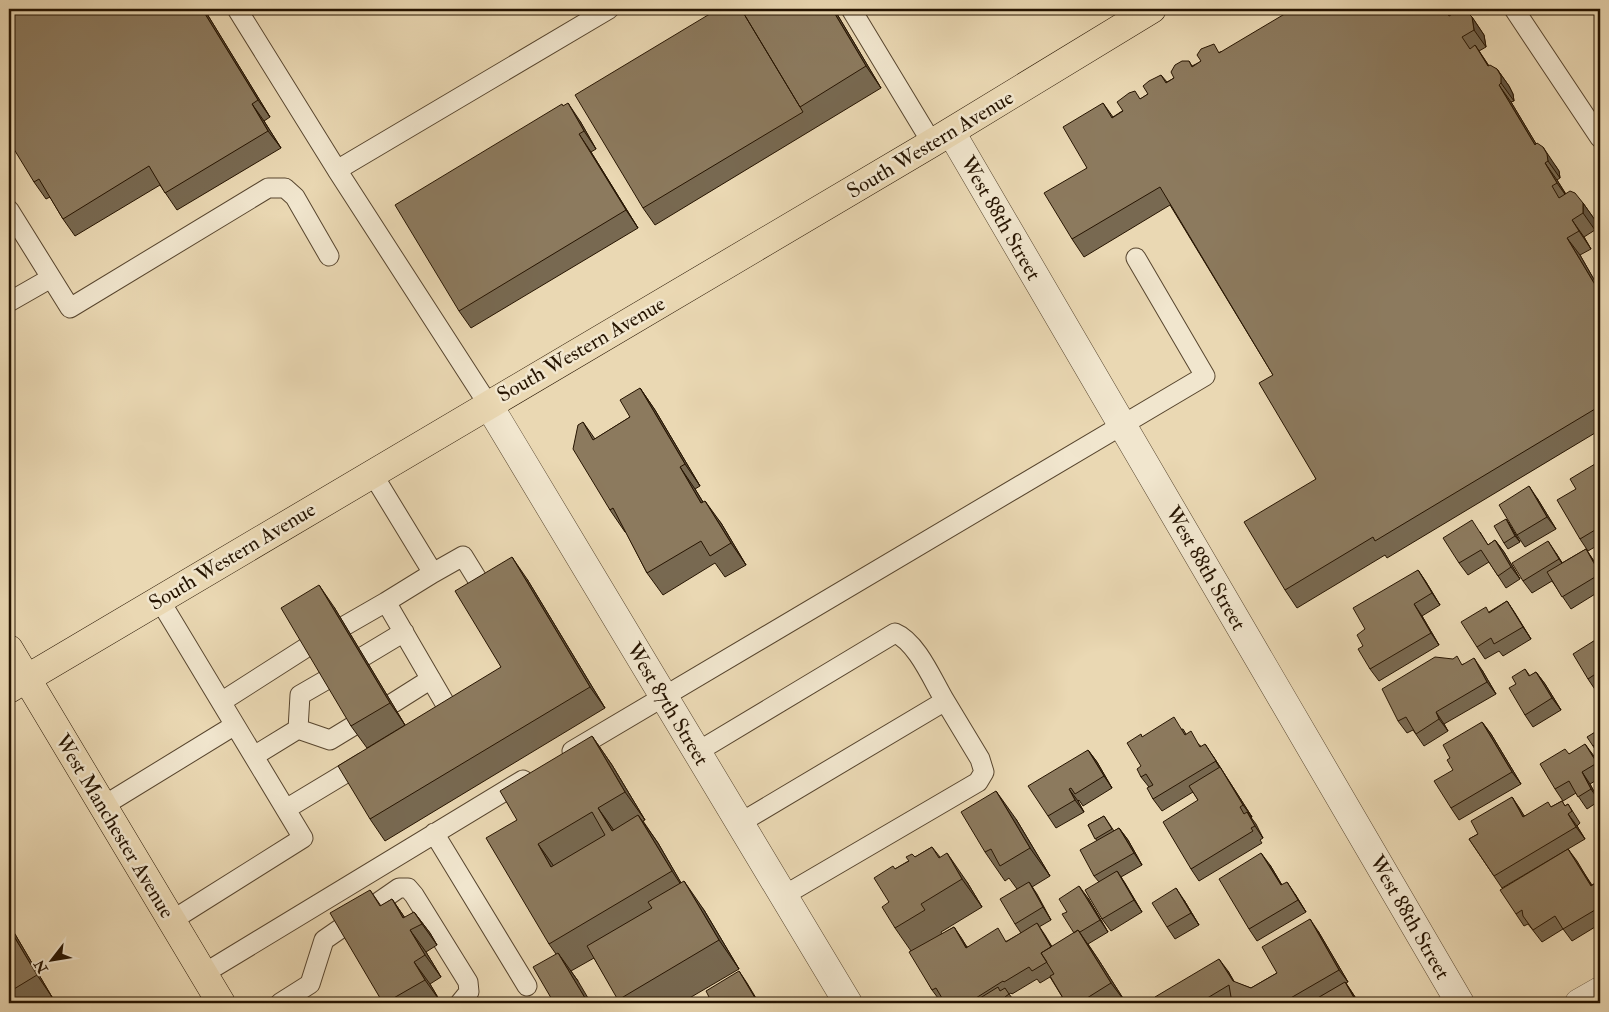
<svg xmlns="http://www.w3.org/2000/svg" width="1609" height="1012" font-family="'IM FELL Double Pica',serif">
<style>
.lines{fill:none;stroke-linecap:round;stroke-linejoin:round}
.lane-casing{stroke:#57452e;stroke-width:21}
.street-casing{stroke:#57452e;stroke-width:29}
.primary-casing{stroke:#261401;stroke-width:29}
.lane{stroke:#f1e6ce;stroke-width:19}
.street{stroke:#f1e6ce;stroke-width:28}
.primary{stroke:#ead8b3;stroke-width:28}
.wall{fill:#786951;stroke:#261401}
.shaded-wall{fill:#625542;stroke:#261401}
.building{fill:#8c7a5e;stroke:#261401;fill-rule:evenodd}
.labels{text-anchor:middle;stroke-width:5;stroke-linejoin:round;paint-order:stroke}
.street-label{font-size:21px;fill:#261401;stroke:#f1e6ce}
</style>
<rect width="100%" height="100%" fill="#ead8b3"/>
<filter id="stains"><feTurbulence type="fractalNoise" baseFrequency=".004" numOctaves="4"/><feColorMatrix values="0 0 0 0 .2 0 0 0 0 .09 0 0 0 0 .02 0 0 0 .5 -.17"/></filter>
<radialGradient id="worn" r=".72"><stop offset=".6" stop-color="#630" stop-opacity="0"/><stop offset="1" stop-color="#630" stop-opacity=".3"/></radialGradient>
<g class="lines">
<defs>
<path id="lane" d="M237 9 337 170
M851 9 932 143
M1514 9 1600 138
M9 210 70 308 268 188H285L295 197 329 256
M9 302 51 278
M488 404 337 170 609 9
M372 473 433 573 386 602 450 712 439 718
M433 573 463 556 487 595
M159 599 303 838 171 921
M346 625 386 602
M364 656 404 632
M221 702 307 647
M393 703 431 679
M298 729 300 695 326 680
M298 729 330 740 353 726
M572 751 1205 376 1136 258
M697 752 895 633C917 642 933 681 945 701
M254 756 298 729
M103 806 235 725
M286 809 364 762
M740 823 945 701 980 759 984 772 978 782 783 896
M434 833 527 986
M203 974 523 780
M280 1003 310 984 324 940 399 888H408L414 895 468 982 469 992 460 1003"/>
<path id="street" d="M951 132 1460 1003
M488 404 848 1003
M1579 1003 1600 991"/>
<path id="primary" d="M9 649 221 1003
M9 689 932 143 1152 9"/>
</defs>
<use href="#lane" class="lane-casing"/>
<use href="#street" class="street-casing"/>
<use href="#primary" class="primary-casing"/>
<use href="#lane" class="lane"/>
<use href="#street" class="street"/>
<use href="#primary" class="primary"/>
</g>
<path class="wall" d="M9 9H204L270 117 264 121 281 148 177 210 160 185 75 236 63 219 50 197 46 199 34 182Z
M718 9H834L881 88 655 225 643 208Z
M1444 9 1449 16 1472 17 1484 35 1486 47 1479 51 1489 66 1497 69 1509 86 1513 94 1514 101 1511 102 1536 144 1555 165 1559 171 1560 178 1557 180 1566 194 1583 203 1595 220V230L1584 237 1591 249 1580 255 1600 290V430L1387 558 1385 555 1297 608 1285 590 1316 479 1273 375 1170 205 1084 257 1072 239 1087 168 1103 103 1113 117 1148 94 1161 75 1167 82 1174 78 1189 61 1192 66 1220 52Z
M563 106 580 121 596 149 591 152 638 228 471 328 459 311Z
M640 388 655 410 700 486 695 489 703 502 721 523 746 565 725 577 715 563 663 595 647 573 626 532H625L610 510 583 422 595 439 630 417Z
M1600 461V544L1588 551 1580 539 1576 489Z
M1537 498 1556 529 1525 547 1517 535Z
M1506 519 1520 542 1508 549 1504 543Z
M1480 532 1488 545 1495 540 1504 552 1520 579 1506 588 1489 562 1468 575 1459 563Z
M1586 549 1600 571V591L1571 609 1552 581 1532 593 1523 581 1556 553 1562 563Z
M1418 570 1426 582 1440 605 1422 616 1439 645 1379 681 1370 669 1363 646 1365 629Z
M527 579 605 708 385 841 370 819 501 667Z
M1507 601 1531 639 1503 656 1499 651 1485 659 1477 647 1489 612Z
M334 607 405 725 367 748 351 726Z
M1600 637V688L1596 691 1588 679Z
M1463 664 1482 670 1496 694 1444 724 1448 731 1424 746 1413 730 1407 733 1398 721Z
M1525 669 1530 676 1536 672 1545 684 1561 710 1533 727 1525 715 1516 684Z
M1482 722 1491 734 1521 784 1459 820 1451 808 1453 770Z
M1183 729 1186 734 1213 756 1252 817 1251 818 1263 838 1260 840 1262 843 1199 881 1191 869 1198 800 1193 792 1162 811 1153 799 1149 787 1141 777 1143 737Z
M1600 729V757L1593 746Z
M592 736 612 765 645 820 643 821 658 843 681 883 704 910 739 969 681 1003H621L594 958 571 971 578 981 556 954 549 944 517 820Z
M1088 750 1097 762 1112 788 1083 806 1079 800 1078 801 1084 812 1056 828 1048 816Z
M1569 754 1594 756 1600 767V778L1590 784 1599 801 1587 809 1576 793 1563 801 1555 789Z
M1512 797 1524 816 1551 807 1562 801 1565 806 1568 804 1580 823 1577 826 1585 839 1502 888 1469 839 1478 834Z
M1104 816 1114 831 1119 828 1128 840 1142 865 1121 877 1142 912 1111 931 1102 919 1099 882 1094 876 1097 841 1088 825Z
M1016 819 1050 876 1032 887 1051 920 1039 927 1052 947 1074 933 1088 898 1108 932 1088 944 1098 959 1126 1003H1066L1050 977 1040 983 1037 979 1012 994 1011 993 1009 994 1016 1003H945L943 1001 941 1002 932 990 911 951 895 928 889 902 895 869 932 847 940 857 967 882 982 907 941 932 942 934 954 927 967 947 1007 941 1021 933 1015 924 1017 889 1009 878 1005 881 985 852Z
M1568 849 1592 885 1600 880V924L1572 941 1563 929 1542 942 1528 924 1524 926 1516 914Z
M1270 865 1282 885 1295 894 1306 912 1257 941 1249 929Z
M370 890 381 906 392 899 405 918 414 912 430 933 437 945 426 952 441 977 430 984 440 1001 437 1003H383Z
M1184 900 1199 925 1175 939 1167 927Z
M9 924 52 997 42 1003H9Z
M1318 931 1348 982 1346 983 1359 1003H1232L1231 1001 1228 1003H1158L1228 971 1234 982 1251 988 1277 973Z"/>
<path class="shaded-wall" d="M202 9H204L270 117 258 100Z
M832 9H834L881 88 866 66Z
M1472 17 1484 35 1486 47 1474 30Z
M1475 45 1487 63 1500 84 1488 66Z
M1497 69 1509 86 1513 94 1514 101 1501 83Z
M1499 85 1511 102 1547 162 1535 145Z
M568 103 580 121 596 149 584 131Z
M252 104 264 121 281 148 268 131Z
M579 134 591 152 638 228 626 210Z
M1543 147 1559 171 1560 178 1548 161Z
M1545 163 1557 180 1569 200 1557 183Z
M1583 203 1595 220V230L1583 213Z
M1572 220 1584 237 1591 249 1579 231Z
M1567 238 1580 255 1600 290V293Z
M640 388 655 410 700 486 685 464Z
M680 467 695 489 717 525 701 503Z
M1529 486 1537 498 1556 529 1547 517Z
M705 501 721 523 746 565 731 543Z
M1506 519 1510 525 1520 542 1515 536Z
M1495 540 1504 552 1520 579 1511 567Z
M1548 541 1556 553 1568 572 1559 559Z
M1586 549 1594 561 1600 571V573Z
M512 557 527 579 605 708 590 687Z
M1418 570 1426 582 1440 605 1432 593Z
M319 585 334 607 405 725 390 703Z
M1507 601 1515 613 1531 639 1523 627Z
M1414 604 1422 616 1439 645 1431 633Z
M1474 658 1482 670 1496 694 1487 682Z
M1536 672 1545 684 1561 710 1552 698Z
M1436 712 1444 724 1448 731 1439 719Z
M1482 722 1491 734 1521 784 1512 772Z
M592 736 612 765 645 820 625 792Z
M1205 744 1213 756 1252 817 1243 805Z
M1585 744 1594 756 1600 768 1597 763Z
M1088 750 1097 762 1112 788 1104 776Z
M1582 772 1590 784 1599 801 1591 789Z
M1069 789 1078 801 1084 812 1075 800Z
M996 791 1016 819 1050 876 1030 848Z
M1512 797 1520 809 1532 829 1523 817Z
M598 808 618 836 612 831Z
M1247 812 1256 824 1263 838 1255 826Z
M1568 814 1577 826 1585 839 1576 827Z
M638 815 658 843 691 900 672 871Z
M1119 828 1128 840 1142 865 1134 853Z
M538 844 558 872 551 867Z
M1568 849 1577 861 1599 898 1591 886Z
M947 853 967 882 982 907 962 879Z
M1261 853 1270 865 1289 897 1281 885Z
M1117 871 1125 883 1142 912 1134 900Z
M684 881 704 910 739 969 719 940Z
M1029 882 1037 894 1051 920 1043 907Z
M1287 882 1295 894 1306 912 1298 900Z
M1079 886 1088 898 1108 932 1100 920Z
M1176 888 1184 900 1199 925 1191 913Z
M392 899 407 921 403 918Z
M414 912 430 933 437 945 422 924Z
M1310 919 1318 931 1348 982 1339 970Z
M1037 923 1045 935 1065 968 1056 956Z
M9 924 52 997 37 975 9 928Z
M954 927 962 939 974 960 966 948Z
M410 930 426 952 441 977 425 955Z
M1078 930 1098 959 1126 1003 1111 983Z
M558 953 578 981 591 1003H588Z
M1219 959 1228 971 1241 993 1233 981Z
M414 962 430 984 440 1001 425 980Z
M739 971 747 983 759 1003H758Z
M1345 982 1359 1003H1357Z"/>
<path class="building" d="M9 9H202L258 100 252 104 268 131 165 193 149 166 63 219 39 179 34 182 9 141Z
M718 9H741L803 112 643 208 575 95Z
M741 9H832L866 66 800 107Z
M1293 9H1429L1431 12 1437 9H1444L1449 16 1461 9 1466 11 1472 17 1474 30 1462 37 1470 49 1475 45 1488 66 1490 65 1497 69 1501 76V83L1499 85 1535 145 1537 143 1543 147 1547 154 1548 161 1545 163 1557 183 1552 186 1559 198 1570 191 1575 193 1583 203V213L1572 220 1579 231 1567 238 1600 293V406L1375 541 1373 537 1285 590 1244 522 1316 479 1259 383 1273 375 1160 187 1072 239 1044 193 1087 168 1063 127 1103 103 1112 118 1123 111 1117 102 1129 93 1135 91 1140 99 1148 94 1143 86 1149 81 1161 75 1166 83 1174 78 1171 72 1175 65 1182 61H1189L1192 67 1201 61 1197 55 1201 49 1214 44 1219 53Z
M568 103 584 131 579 134 626 210 459 311 395 205 562 104 563 106Z
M640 388 685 464 680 467 701 503 705 501 731 543 710 556 701 541 647 573 613 508 610 510 573 449 578 425 583 422 593 440 630 417 620 400Z
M1600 461V527L1580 539 1557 500 1576 489 1570 479Z
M1529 486 1547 517 1517 535 1499 505Z
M1506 519 1515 536 1504 543 1494 526Z
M1472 520 1488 545 1495 540 1511 567 1498 576 1481 550 1459 563 1443 538Z
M1548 541 1559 559 1523 581 1512 563Z
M1586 549 1600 574 1562 597 1547 572Z
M512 557 590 687 370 819 338 766 501 667 455 591Z
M1418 570 1432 593 1414 604 1431 633 1370 669 1358 649 1363 646 1357 635 1365 629 1353 608Z
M319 585 390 703 351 726 281 608Z
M1507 601 1523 627 1494 644 1491 638 1477 647 1461 622 1486 607 1489 613Z
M1600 637V671L1588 679 1573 654Z
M1457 656 1462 665 1474 658 1487 682 1436 712 1439 719 1416 734 1406 717 1398 721 1382 689 1435 657 1453 659Z
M1525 669 1529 676 1536 672 1552 698 1525 715 1509 688 1516 684 1512 677Z
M1174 717 1185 735 1191 731 1200 747 1205 744 1216 761 1153 799 1147 788 1153 785 1146 774 1141 777 1137 769 1141 766 1127 743 1141 734 1142 737Z
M1482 722 1512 772 1451 808 1434 781 1453 770 1447 760 1450 758 1443 745Z
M1600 729V741L1593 746 1587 737Z
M592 736 625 792 598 808 612 831 638 815 672 871 549 944 486 838 517 820 500 791ZM592 812 605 835 551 867 538 844Z
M1585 744 1597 763 1582 772 1591 789 1578 797 1569 781 1555 789 1540 764 1565 749 1569 754Z
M1088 750 1104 776 1075 794 1071 788 1069 789 1075 800 1048 816 1028 786Z
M1220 767 1243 805 1240 807 1244 814 1247 812 1255 826 1251 828 1253 831 1191 869 1163 822 1198 800 1189 786Z
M996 791 1030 848 1000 866 991 849 985 852 961 812Z
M1512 797 1523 817 1548 802 1551 807 1562 801 1565 806 1568 804 1572 811 1568 814 1576 827 1494 876 1469 839 1478 834 1471 821Z
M1104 816 1112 829 1095 839 1088 825Z
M1119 828 1134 853 1094 876 1080 850Z
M932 847 939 858 947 853 962 879 921 904 925 910 895 928 882 907 889 902 874 878 893 866 895 869 909 861 906 857 912 854 915 857Z
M1568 849 1591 886 1600 880V907L1563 929 1555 916 1533 930 1523 916 1522 910 1516 914 1500 890Z
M1261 853 1281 885 1287 882 1298 900 1249 929 1219 879Z
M1117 871 1134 900 1102 919 1085 890Z
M684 881 719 940 618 1000 587 946 652 908 648 902Z
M1029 882 1043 907 1015 924 1000 899Z
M1079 886 1100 920 1080 932 1078 930 1074 933 1062 914 1067 912 1059 899Z
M1176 888 1191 913 1167 927 1152 903Z
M370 890 380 906 392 899 403 918 414 912 422 924 410 930 425 955 414 962 425 980 385 1003H383L330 913Z
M1310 919 1339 970 1282 1003H1232L1229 985 1199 1003H1158L1155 997 1219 959 1233 981 1251 988 1277 973 1262 947Z
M1037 923 1051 947 1041 953 1047 962 1032 971 1029 967 1004 982 1003 981 968 1003H945L936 988 932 990 909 952 954 927 966 948 998 928 1006 942Z
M9 928 37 975 9 992Z
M1078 930 1111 983 1079 1003H1071L1070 1002 1068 1003H1066L1050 976 1054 974 1041 953Z
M558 953 588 1003H554L533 967Z
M739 971 758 1003H709L706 998 709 997 706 991Z
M1345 982 1357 1003H1309Z
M998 987 1000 991 1005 988 1009 994 1005 997 1008 1003H972Z"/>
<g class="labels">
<g class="street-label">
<text transform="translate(930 144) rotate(-31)" y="7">South Western Avenue</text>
<text transform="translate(1001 218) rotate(60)" y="7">West 88th Street</text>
<text transform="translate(581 349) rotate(-30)" y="7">South Western Avenue</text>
<text transform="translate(232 556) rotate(-31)" y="7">South Western Avenue</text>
<text transform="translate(1206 568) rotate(60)" y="7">West 88th Street</text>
<text transform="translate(668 704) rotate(59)" y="7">West 87th Street</text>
<text transform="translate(115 826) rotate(59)" y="7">West Manchester Avenue</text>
<text transform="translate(1410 917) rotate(60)" y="7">West 88th Street</text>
</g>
</g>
<rect width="1609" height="1012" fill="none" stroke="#ead8b3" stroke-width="30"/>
<rect x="10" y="10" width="1589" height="992" fill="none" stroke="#261401" stroke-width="2.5"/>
<rect x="15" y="15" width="1579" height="982" fill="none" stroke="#261401"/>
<g transform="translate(52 960) rotate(239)" stroke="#f1e6ce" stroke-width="4" paint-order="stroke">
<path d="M0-4L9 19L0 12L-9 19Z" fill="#261401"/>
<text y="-8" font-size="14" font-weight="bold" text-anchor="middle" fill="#261401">N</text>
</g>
<rect width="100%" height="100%" filter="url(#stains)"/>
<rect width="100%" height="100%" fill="url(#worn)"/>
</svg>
